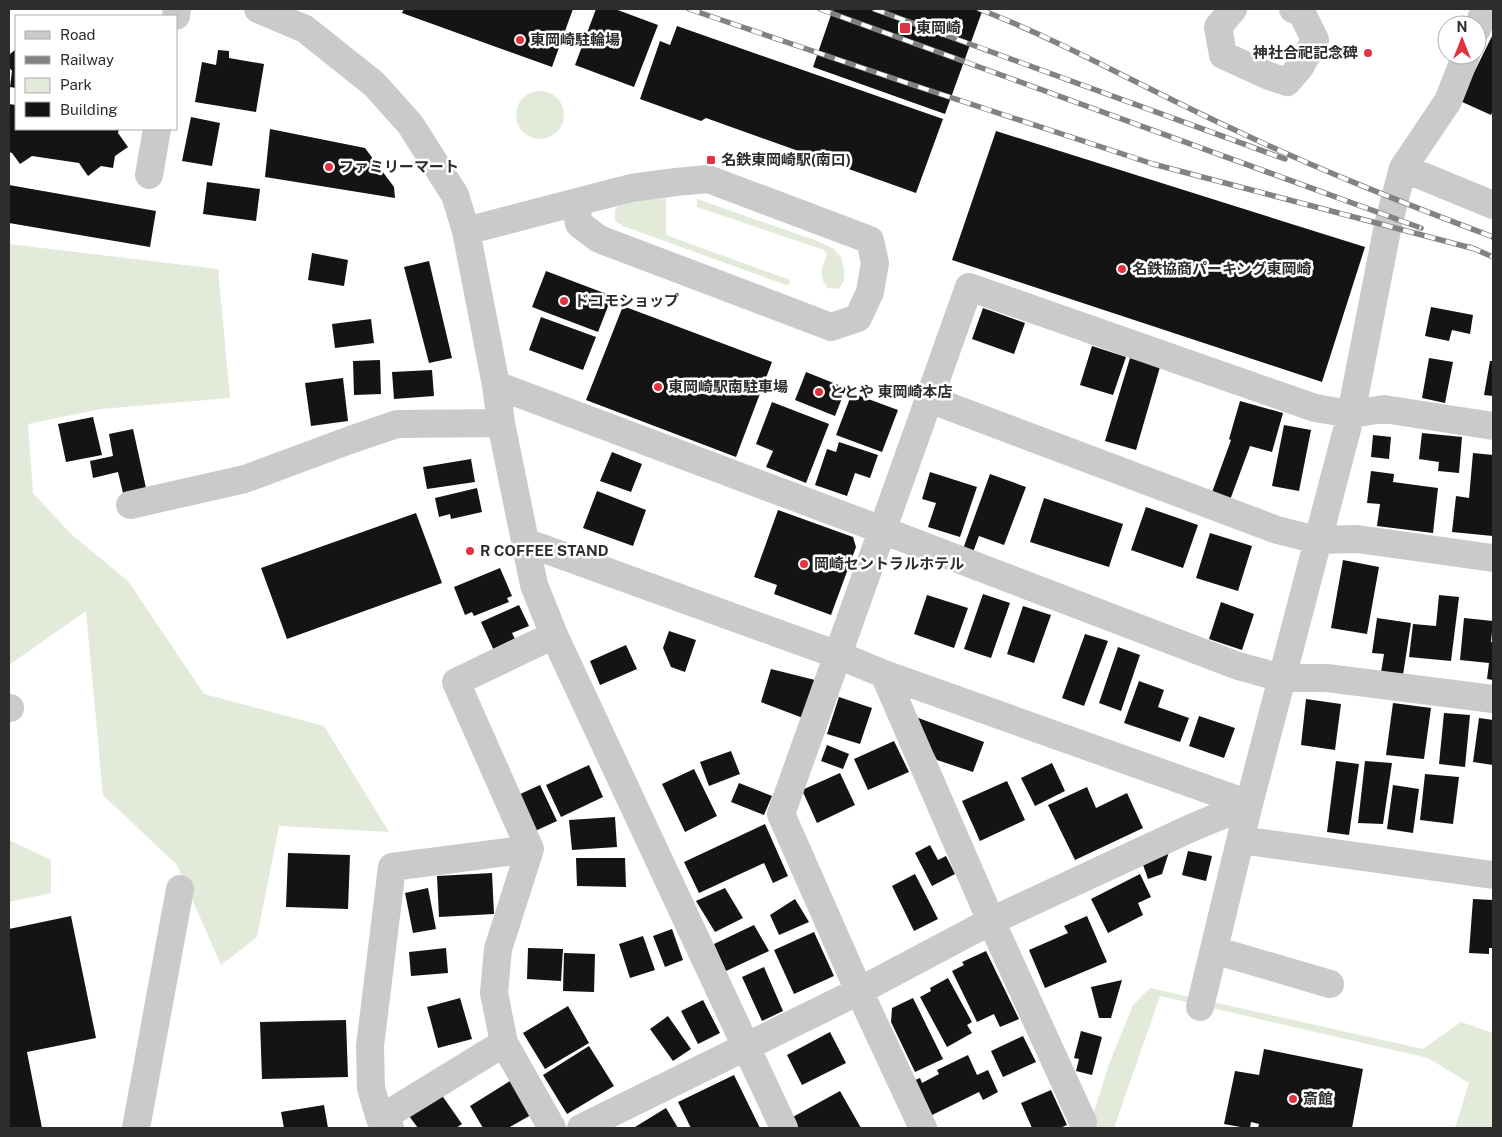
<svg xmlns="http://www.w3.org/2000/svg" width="1502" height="1137" font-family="'Public Sans','Noto Sans JP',sans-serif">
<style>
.green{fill:#e3eada}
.building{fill:#141414}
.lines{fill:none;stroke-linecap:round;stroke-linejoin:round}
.minor{stroke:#cacaca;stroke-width:28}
.rail-casing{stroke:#828282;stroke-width:5.5}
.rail{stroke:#fff;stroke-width:4;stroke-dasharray:11;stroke-linecap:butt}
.poi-dot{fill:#e1323f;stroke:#fff;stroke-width:2}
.labels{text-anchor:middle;stroke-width:5;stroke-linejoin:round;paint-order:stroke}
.poi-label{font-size:15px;font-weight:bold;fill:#2d2d2d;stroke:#fff;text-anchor:start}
</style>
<rect width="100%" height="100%" fill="#fff"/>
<path class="green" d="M516 115a24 24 0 1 1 48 0a24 24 0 1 1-48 0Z
M666 198V235L790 280V284L786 285 623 226 615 221C614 212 615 206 623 202Z
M697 199 820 242 834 249 841 257 844 270V281L838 289 828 288C816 274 823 269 827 254L824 250 697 207Z
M9 244 218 269 230 398 101 409 28 424 33 493 71 534 128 581 204 694 324 726 389 832 279 826 257 937 221 965 177 865 103 795 86 611 9 665Z
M9 840 51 860V893L9 902Z
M1150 988 1423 1049 1461 1022 1493 1033V1128H1455L1469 1083 1428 1058 1160 996 1114 1128H1089L1109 1064 1133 1005Z"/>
<path class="building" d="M404 9H573L552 67 402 13Z
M596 9H615L658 25 634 87 575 65Z
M833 9H983L945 114 813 67Z
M677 26 943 119 916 193 706 118 701 121 640 99 660 41 670 45Z
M1493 34V110L1491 115 1460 101Z
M16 49V88L10 87 12 71 9 67V55Z
M218 50 229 51V58L264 64 256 112 195 102 202 62 216 65Z
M9 104 16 105V129H119L118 133 128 147 115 156 113 168 101 166 88 176 79 163 32 156 20 164 12 153 9 152Z
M191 117 220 123 212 166 182 161Z
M270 129 365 148 394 187 395 198 265 177Z
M996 131 1365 247 1322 382 952 260Z
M207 182 260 189 256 221 203 214Z
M9 185 156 211 150 247 9 223Z
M312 253 348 260 344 286 308 280Z
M429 261 452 358 429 363 404 267Z
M546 271 612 296 598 332 532 307Z
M623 306 772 362 736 457 586 400Z
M1431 307 1473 315 1470 334 1452 330 1449 341 1425 336Z
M983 308 1025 323 1014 354 972 339Z
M541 317 596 337 583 370 529 350Z
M371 319 374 343 335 348 332 324Z
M1092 346 1126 357 1113 395 1080 385Z
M1130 358 1160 367 1136 450 1105 441Z
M1429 358 1453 362 1445 403 1422 398Z
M380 360 381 394 354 395 353 361Z
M1490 361H1493V396L1484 395Z
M432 370 434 396 394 399 392 372Z
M806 372 846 388 835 416 795 400Z
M343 378 348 421 311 426 305 383Z
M852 393 898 410 882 452 836 435Z
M1240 401 1283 413 1272 452 1250 446 1230 500 1211 495 1231 440 1229 439Z
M772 402 829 424 806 483 766 467 773 451 756 444Z
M93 417 102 455 66 462 58 424Z
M1284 425 1311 430 1299 491 1272 486Z
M133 429 146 488 123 493 118 472 93 478 90 461 113 456 109 434Z
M1422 433 1462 437 1459 473 1438 471 1439 462 1419 459Z
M1373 435 1391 437 1389 459 1371 457Z
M839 442 878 455 870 478 855 473 847 496 815 485 827 449 836 452Z
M612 452 642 464 631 492 600 481Z
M1473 453 1493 455V536L1452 532 1456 496 1469 498Z
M471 459 475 482 427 489 423 467Z
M1371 471 1394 474 1393 482 1438 488 1433 533 1377 526 1380 504 1367 503Z
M930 472 977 487 960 537 928 527 936 503 922 499Z
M990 474 1026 487 1004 545 979 536 973 552 963 549Z
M477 488 482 512 451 519 450 514 439 517 435 498Z
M597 491 646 510 633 546 583 528Z
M1044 498 1123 524 1109 567 1030 542Z
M1146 507 1198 525 1183 568 1131 550Z
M778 510 853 537 856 547 831 615 774 594 777 585 754 577Z
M416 513 442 583 287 639 261 568Z
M1210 533 1252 546 1238 591 1196 578Z
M1343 560 1379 567 1367 634 1331 628Z
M500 568 512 596 507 598 509 602 474 616 472 612 465 615 454 587Z
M983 594 1010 603 991 658 964 649Z
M927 595 968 608 954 648 914 634Z
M1439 595 1459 597 1451 661 1409 657 1413 624 1436 626Z
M1221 602 1254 614 1242 650 1209 639Z
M519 605 529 626 512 633 517 643 495 653 481 622Z
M1023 606 1051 615 1034 663 1007 654Z
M1377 618 1411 623 1403 675 1381 672 1384 654 1372 653Z
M1464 618 1493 621 1491 642H1493V680L1487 679 1489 663 1460 660Z
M669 631 696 640 685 672 671 667 663 648Z
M1085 634 1108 641 1084 706 1062 698Z
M626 645 637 669 600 685 590 661Z
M1118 647 1140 655 1121 711 1099 703Z
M771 669 815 680 803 718 761 702Z
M1139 681 1164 690 1158 707 1189 718 1180 742 1124 723Z
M839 697 872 708 860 744 827 734Z
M1306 699 1341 704 1335 750 1301 745Z
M1393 703 1431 708 1424 759 1386 755Z
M1444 713 1470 715 1465 767 1439 764Z
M913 716 984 742 973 772 937 760Z
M1199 716 1235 728 1224 758 1189 746Z
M1479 718 1493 720V765L1473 762Z
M894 741 909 772 868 790 854 759Z
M827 745 849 754 843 769 821 761Z
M731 751 740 774 709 786 700 762Z
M1336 761 1359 764 1349 835 1327 832Z
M1365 761 1392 763 1383 824 1358 823Z
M1052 763 1065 791 1035 806 1021 778Z
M589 765 603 797 561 817 546 785Z
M694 769 717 816 685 832 662 784Z
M840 773 855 805 817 823 802 790Z
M1425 774 1459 777 1453 824 1420 820Z
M1007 781 1025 820 980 841 962 801Z
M739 783 772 796 764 815 731 802Z
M540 785 557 821 535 831 518 795Z
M1393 785 1419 789 1413 833 1387 829Z
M1087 787 1096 808 1127 793 1143 828 1075 860 1048 805Z
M615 817 617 847 572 850 569 820Z
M765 824 788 876 773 883 764 863 699 893 684 862Z
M930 845 938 860 946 856 955 874 932 886 915 853Z
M1188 851 1212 856 1206 881 1182 875Z
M1169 852 1162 874 1148 879 1142 862Z
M288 853 350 855 348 909 286 907Z
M576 858H625L626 887 577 886Z
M492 873 494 914 439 917 437 876Z
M915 874 938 919 914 931 892 886Z
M1140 874 1151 897 1138 903 1143 915 1108 933 1091 899Z
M428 888 436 929 413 933 405 893Z
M725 888 743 918 715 932 696 901Z
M795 899 809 922 779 935 770 915Z
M1473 899 1493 900V948H1489V954L1469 953Z
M71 916 96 1038 27 1052 42 1128H9V929Z
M1087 916 1107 962 1045 988 1029 950 1068 933 1064 926Z
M754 925 769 951 726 971 714 944Z
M672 929 683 960 665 967 653 936Z
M814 932 834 976 794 994 774 950Z
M643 936 655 970 630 978 619 944Z
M446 948 448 973 411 976 409 952Z
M528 948 563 949 561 981 527 979Z
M986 951 1019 1019 1000 1027 994 1014 977 1022 952 971 964 965 962 962Z
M564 953 595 954 594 992 563 991Z
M764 967 783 1011 762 1021 742 977Z
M948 978 972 1022 967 1025 972 1033 947 1047 920 997 931 991 930 988Z
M1122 980 1111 1018H1099L1091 987Z
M460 998 472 1039 438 1048 427 1007Z
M913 998 943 1059 915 1072 891 1022 892 1008Z
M703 1000 720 1033 698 1044 681 1011Z
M568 1006 589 1043 545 1069 523 1033Z
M668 1016 691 1049 673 1061 650 1029Z
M346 1020 348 1077 262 1079 260 1022Z
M1081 1031 1102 1037 1092 1075 1076 1071 1079 1059 1074 1058Z
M830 1032 846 1063 802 1085 787 1055Z
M1023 1036 1036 1062 1003 1077 991 1051Z
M589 1046 614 1086 567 1114 543 1075Z
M1264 1049 1363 1069 1352 1128H1258L1259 1124 1251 1122 1250 1128H1246L1224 1124 1235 1071 1259 1075Z
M968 1055 977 1075 988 1070 998 1092 983 1100 979 1092 930 1116 913 1081 920 1078 922 1083 939 1074 937 1070Z
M734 1075 760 1128H691L678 1102Z
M510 1081 531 1115 508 1128H483L470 1106Z
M1051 1090 1067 1125 1060 1128H1032L1021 1103Z
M840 1091 861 1128H797L791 1118Z
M441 1094 462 1124 456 1128H418L409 1116Z
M324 1105 328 1128H284L281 1112Z
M666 1108 678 1128H636L635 1127Z"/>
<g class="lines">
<path class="minor" d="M258 9 305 29 374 84 410 124 455 195 466 231 496 385 501 423 534 585 554 635 784 1128
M1233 9 1218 27 1223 55 1269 76 1287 82 1300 67 1315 40 1302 13 1293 9
M176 16 177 9
M1477 29 1485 9
M1403 168 1493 205
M149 175 157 129
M466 231 631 188 676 182 708 179 870 240 875 263 870 292 858 318 831 327 599 239 579 224 575 203
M496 385 882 530 1238 666 1282 678H1327L1493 699
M929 399 1277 530 1317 540 1357 539 1493 558
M130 505 245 479 350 440 397 424 501 423
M525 542 838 655 884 674 1249 804
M884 674 991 921 1083 1122
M9 708H10
M1241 840 1493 875
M1214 950 1330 984
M1200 1007 1249 804 1351 414 1388 225 1403 168 1448 101 1466 55
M380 1119 504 1043
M136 1128 180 889
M390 1128 380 1119 371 1088 370 1046 392 867 530 849
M552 1128 504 1043 494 993 498 949 530 849 456 682 554 635
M581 1128 859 991 991 921 1191 828 1249 804
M923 1128 859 991 781 814 969 287 1315 408 1351 414 1384 409 1493 426"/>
<defs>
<path id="rail" d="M689 9 907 83 1153 164 1475 249
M820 9 1421 228
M874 9 1285 159
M979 9C1067 43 1149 91 1235 130 1319 170 1406 204 1493 237
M1470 247 1493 257"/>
</defs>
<use href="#rail" class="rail-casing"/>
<use href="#rail" class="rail"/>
</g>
<g class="poi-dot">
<rect x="899" y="22" width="12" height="12" rx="2.5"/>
<circle cx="520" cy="40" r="5"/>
<circle cx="1368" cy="53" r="5"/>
<rect x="706" y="155" width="10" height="10" rx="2.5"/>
<circle cx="329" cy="167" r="5"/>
<circle cx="1122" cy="269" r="5"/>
<circle cx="564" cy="301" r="5"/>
<circle cx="658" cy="387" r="5"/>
<circle cx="819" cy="392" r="5"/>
<circle cx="470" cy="551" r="5"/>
<circle cx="804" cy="564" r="5"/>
<circle cx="1293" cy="1099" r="5"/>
</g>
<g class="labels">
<g class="poi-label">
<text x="916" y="33">東岡崎</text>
<text x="530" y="45">東岡崎駐輪場</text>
<text x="1358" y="58" text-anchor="end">神社合祀記念碑</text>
<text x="721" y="165">名鉄東岡崎駅(南口)</text>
<text x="339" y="172">ファミリーマート</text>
<text x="1132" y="274">名鉄協商パーキング東岡崎</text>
<text x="574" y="306">ドコモショップ</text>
<text x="668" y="392">東岡崎駅南駐車場</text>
<text x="829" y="397">ととや 東岡崎本店</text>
<text x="480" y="556">R COFFEE STAND</text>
<text x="814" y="569">岡崎セントラルホテル</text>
<text x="1303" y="1104">斎館</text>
</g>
</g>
<rect width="1502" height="1137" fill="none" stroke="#2d2d2d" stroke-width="20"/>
<rect x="15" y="15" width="162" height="115" fill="#ffffff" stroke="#ababab"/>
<rect x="25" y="31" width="25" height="8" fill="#cacaca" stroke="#ababab"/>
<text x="60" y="40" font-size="15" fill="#2d2d2d">Road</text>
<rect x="25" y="56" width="25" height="8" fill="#828282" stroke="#ababab"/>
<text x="60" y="65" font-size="15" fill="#2d2d2d">Railway</text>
<rect x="25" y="78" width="25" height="15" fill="#e3eada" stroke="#ababab"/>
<text x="60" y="90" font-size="15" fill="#2d2d2d">Park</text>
<rect x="25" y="102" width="25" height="15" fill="#141414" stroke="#ababab"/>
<text x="60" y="115" font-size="15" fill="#2d2d2d">Building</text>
<g transform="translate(1462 40)"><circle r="24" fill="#ffffff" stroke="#ababab"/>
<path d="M0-4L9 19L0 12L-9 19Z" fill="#e1323f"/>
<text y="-8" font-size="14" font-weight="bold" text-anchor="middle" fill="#2d2d2d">N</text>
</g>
</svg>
